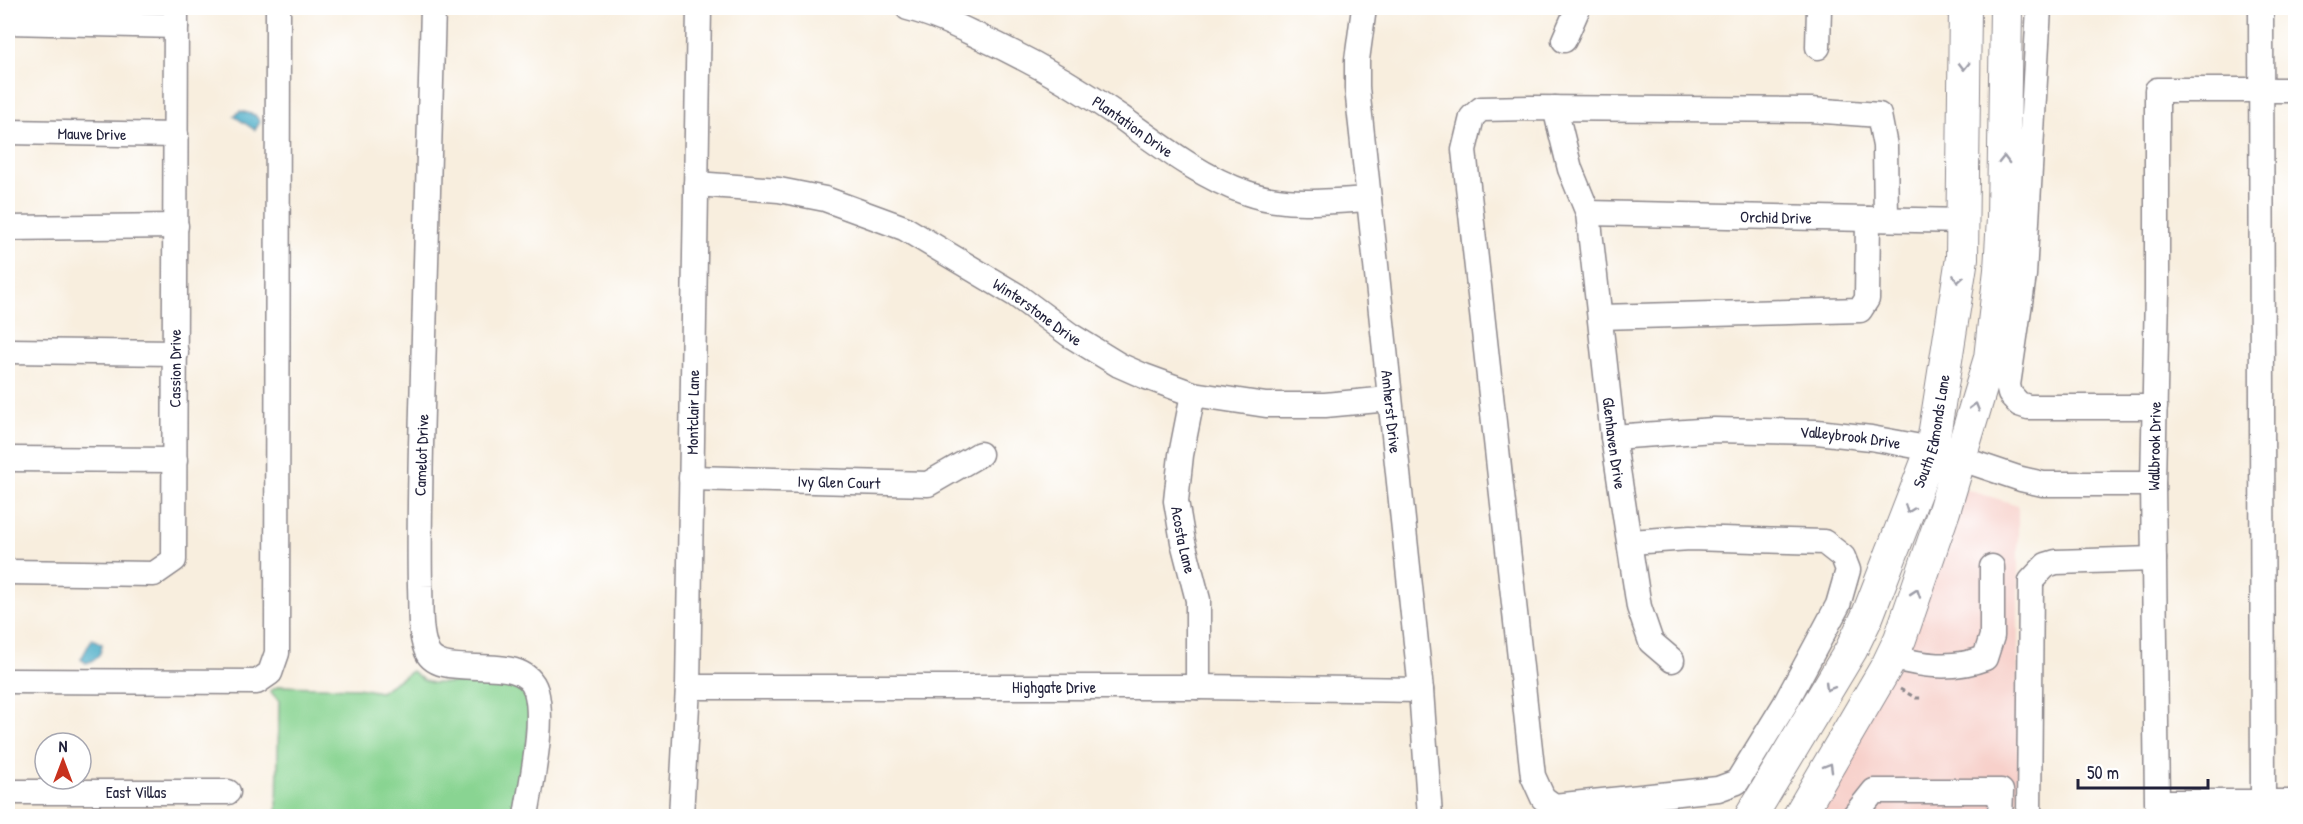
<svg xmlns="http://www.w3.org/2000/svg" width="2303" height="824" font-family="'Patrick Hand',sans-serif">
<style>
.built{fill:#f7d0ca}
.green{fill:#89d492;stroke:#567b66;stroke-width:1.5}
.water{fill:#46abc6;stroke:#346680;stroke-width:1.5}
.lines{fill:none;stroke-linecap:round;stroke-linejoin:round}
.minor-casing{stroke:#8d888c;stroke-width:27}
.major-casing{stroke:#8d888c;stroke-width:34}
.path{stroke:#8d888c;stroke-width:3;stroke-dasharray:4.5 4.5;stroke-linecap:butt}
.minor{stroke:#fff;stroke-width:24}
.major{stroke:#fff;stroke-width:32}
.oneway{stroke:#9c9ca7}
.labels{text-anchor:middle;stroke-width:4.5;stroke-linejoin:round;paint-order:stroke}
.street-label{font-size:16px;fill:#22223b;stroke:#fff}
</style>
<rect width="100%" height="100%" fill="#fff"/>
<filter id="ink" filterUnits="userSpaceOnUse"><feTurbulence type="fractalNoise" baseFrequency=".0167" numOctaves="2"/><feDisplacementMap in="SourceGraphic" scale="12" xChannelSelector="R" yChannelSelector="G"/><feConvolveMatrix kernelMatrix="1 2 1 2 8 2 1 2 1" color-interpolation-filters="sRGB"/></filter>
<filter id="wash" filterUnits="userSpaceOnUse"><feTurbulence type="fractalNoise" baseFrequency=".008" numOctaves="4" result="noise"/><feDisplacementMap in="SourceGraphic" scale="24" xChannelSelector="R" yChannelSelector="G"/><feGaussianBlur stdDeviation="1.35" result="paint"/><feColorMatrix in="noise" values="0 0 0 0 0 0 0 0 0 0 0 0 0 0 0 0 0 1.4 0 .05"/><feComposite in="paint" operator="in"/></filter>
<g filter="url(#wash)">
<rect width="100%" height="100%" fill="#f8eede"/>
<path class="built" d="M1964 489 2018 505V816H1810Z"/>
<path class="green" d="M412 671 423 680 432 683H515L524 687 531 699 521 816H277L279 701 270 691 279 686 358 688 380 692Z"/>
<path class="water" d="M240 111 255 115 260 122 255 130 234 116Z
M92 639 102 644C101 656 96 660 86 663L81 659Z"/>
</g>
<g filter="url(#ink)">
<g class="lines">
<defs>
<g id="minor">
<path d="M433 8C429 154 425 300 421 446 420 493 419 540 420 586 421 607 419 630 426 649 437 685 523 647 536 691 545 723 531 783 526 816"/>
<path id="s1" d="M908 8C932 14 953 24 976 35 1027 58 1076 86 1122 118 1161 146 1201 177 1247 193 1286 207 1329 201 1369 199"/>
<path id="s2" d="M1364 8 1357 60V88L1369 199 1421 690 1430 816"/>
<path d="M2039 8 2024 275 2008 385 2010 394 2019 404 2028 407H2155"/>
<path d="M2261 8 2263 802"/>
<path d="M8 22 176 26"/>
<path d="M1564 40 1578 8"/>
<path d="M1818 47 1819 8"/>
<path d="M2296 90H2157V292L2153 484 2157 802H2296"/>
<path id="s3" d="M1555 108 1570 169 1588 213 1613 437 1639 607 1651 642 1672 660"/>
<path id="s4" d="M8 132 176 135"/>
<path id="s5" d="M696 184 779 190 825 199 904 228 1016 295 1070 335 1119 365 1144 376 1193 394 1266 405H1325L1389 399"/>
<path id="s6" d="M1588 213 1964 221"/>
<path d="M8 228 176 226"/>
<path d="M1600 317 1860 310 1867 299 1868 219"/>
<path d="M8 351 176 353"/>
<path id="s7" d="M1193 394 1181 455 1176 501 1183 542 1198 600V687"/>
<path id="s8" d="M1613 437 1714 430 1817 432 1871 438 1932 449 2021 479 2043 484H2153"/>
<path d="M8 459 175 460"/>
<path id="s9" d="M691 478 928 484 980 454"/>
<path d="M1630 542 1690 538 1824 542 1843 557 1848 570 1838 605 1785 704 1737 782 1718 789 1554 806 1543 798 1533 776 1464 150 1472 117 1481 109 1530 108 1811 110 1879 115 1885 146 1886 219"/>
<path id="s10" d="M8 572 154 574 174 560 176 8"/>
<path d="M1891 657C1923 666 1953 670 1985 658L1992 636V567"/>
<path d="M8 681 257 682 270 673 277 653 278 8"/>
<path id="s11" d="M688 687H1198L1421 690"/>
<path id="s12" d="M8 792H228"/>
<path id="s13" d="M681 816 688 687 699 8"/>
<path d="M1854 816 1874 791H2001L2000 816"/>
<path d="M2029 816 2031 581 2046 565 2056 562 2154 559"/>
</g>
<g id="major">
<path id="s14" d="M1751 816 1851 650 1867 617 1932 449 1962 258 1965 8"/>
<path d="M1799 816 1888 664 1900 639 1944 511 1990 358 2000 270 2003 218 2006 8"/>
</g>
</defs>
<use href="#minor" class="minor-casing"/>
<use href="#major" class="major-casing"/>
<path class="path" d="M1900 689 1916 698H1922"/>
<use href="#minor" class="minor"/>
<use href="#major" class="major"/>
</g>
<defs><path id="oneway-chevron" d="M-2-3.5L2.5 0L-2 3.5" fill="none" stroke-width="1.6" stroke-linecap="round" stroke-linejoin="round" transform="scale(1.5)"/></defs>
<g class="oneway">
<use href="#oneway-chevron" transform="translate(1964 66) rotate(91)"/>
<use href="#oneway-chevron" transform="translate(2004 160) rotate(-89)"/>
<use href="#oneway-chevron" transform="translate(1958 279) rotate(99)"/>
<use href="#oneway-chevron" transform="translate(1975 407) rotate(-74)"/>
<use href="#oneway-chevron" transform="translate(1909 509) rotate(111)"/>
<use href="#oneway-chevron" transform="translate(1916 593) rotate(-71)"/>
<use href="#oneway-chevron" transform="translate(1829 687) rotate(121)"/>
<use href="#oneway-chevron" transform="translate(1829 767) rotate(-60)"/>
</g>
</g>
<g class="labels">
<g class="street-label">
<text dy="6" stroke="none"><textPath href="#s1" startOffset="255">Plantation Drive</textPath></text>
<text dy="6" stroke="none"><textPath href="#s4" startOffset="84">Mauve Drive</textPath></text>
<text dy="6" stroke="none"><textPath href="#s6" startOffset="188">Orchid Drive</textPath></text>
<text dy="6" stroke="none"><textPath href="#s5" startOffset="372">Winterstone Drive</textPath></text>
<text dy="6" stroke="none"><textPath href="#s10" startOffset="362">Cassion Drive</textPath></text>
<text dy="6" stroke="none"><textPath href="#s13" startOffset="404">Montclair Lane</textPath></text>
<text dy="6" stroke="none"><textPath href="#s2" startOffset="406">Amherst Drive</textPath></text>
<text dy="6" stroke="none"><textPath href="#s14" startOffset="428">South Edmonds Lane</textPath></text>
<text dy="6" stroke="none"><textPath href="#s8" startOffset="238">Valleybrook Drive</textPath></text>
<text dy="6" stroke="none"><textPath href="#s3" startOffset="342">Glenhaven Drive</textPath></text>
<text transform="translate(2154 446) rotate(-89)" y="6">Wallbrook Drive</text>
<text transform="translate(421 455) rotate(-88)" y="6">Camelot Drive</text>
<text dy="6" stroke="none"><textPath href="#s9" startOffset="148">Ivy Glen Court</textPath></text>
<text dy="6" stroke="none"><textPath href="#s7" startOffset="148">Acosta Lane</textPath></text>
<text dy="6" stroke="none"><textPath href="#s11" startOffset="366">Highgate Drive</textPath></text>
<text dy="6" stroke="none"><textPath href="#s12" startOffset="128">East Villas</textPath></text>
</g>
</g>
<rect width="2303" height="824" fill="none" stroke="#fff" stroke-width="30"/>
<g transform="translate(63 761)"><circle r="28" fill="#ffffff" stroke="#a7a7b1" stroke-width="1.5"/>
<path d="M0-4.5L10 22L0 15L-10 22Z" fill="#c8321e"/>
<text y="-9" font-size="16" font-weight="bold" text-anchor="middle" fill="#22223b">N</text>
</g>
<path d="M2078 779v9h130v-9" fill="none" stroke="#22223b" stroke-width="3"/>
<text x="2087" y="779" font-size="18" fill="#22223b" stroke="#ffffff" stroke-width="4.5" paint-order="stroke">50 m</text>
</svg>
